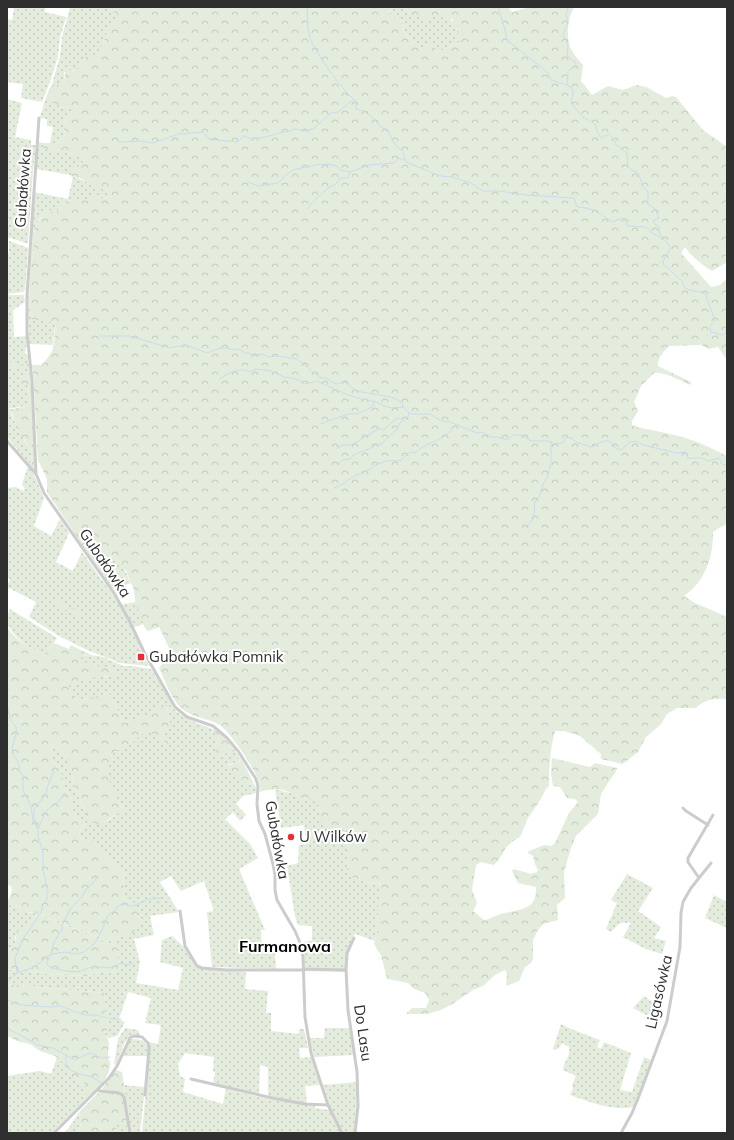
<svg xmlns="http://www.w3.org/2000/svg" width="734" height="1140" font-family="Mulish,sans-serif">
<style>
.green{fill:url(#green-dots)}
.forest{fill:url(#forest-crowns)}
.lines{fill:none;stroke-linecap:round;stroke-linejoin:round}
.stream{stroke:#c9dcec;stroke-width:1}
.minor{stroke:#ccc;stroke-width:3}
.poi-dot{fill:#e73033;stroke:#fff;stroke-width:1.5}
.labels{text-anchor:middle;stroke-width:4;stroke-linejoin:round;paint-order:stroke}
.street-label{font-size:15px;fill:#2f2f2f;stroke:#fff}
.poi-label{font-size:15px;fill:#2f2f2f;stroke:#fff;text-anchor:start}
.neighbourhood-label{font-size:16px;font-weight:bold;fill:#000;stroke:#fff}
</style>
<defs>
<pattern id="green-dots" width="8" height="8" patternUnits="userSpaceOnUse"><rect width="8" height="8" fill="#e4ecdd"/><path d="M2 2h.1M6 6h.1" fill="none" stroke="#c4cbbe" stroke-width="1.8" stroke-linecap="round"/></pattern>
<pattern id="forest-crowns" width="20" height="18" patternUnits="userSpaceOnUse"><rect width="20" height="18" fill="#e4ecdd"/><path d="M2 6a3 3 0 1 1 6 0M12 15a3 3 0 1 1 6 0" fill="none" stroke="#c4cbbe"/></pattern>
</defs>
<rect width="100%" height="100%" fill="#fff"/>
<path class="green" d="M11 7H45V12L66 17 60 38 58 56 51 79 42 102 21 98 23 84 7 82V19L12 20 14 9Z
M70 7H106L112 12 119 14 122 17 107 33 102 46 96 55 84 59 76 70 64 72 65 83 50 88 61 107 72 109V112C63 122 63 124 65 137L58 143H50L53 127 47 126V119L40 118C43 106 46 95 52 84L60 56 62 37Z
M391 7H404L408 13C412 14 416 15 420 15 435 17 449 9 455 27 457 33 460 36 459 42L445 50 437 51 426 45 420 49 413 45 410 39 402 30 404 24 394 18 389 13Z
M7 99 22 103 15 137 31 140V145H36L33 170 28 243H26L7 237Z
M38 142 44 143 43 148 51 151 61 150 84 159 82 164 73 170 71 175 36 169Z
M73 177C85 179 95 188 108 190L112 196 105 199 96 197 84 200H72L66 202 56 212 47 210 42 211 41 217 35 227 32 238 34 249 30 272 29 298 31 318 56 323 54 332 53 345 29 344 28 295 34 192 68 199Z
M9 241 28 248 25 290 23 292 7 294V254L9 253Z
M7 295H24L25 302 13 310 14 337 26 336 27 342 25 354 28 355 30 377 23 378 26 385H28L30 405 8 409 7 411 8 356H7Z
M7 413H11L16 424V429L20 431 25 442 31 448 32 454 30 465 7 437Z
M28 466 34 475 44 498 34 526 51 536 60 519 69 533 56 562 73 571 82 552 102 580 112 593 132 627 143 655 149 665 148 666 120 663 85 649 59 636 29 617 36 602 7 587 10 579 7 577V488L16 487 23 491 25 489 22 484Z
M113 556 121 563 120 569H124L131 583 113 589 94 563 108 557Z
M136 602 144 624 134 627 122 604Z
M10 609 57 638 45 656C28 647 0 632 10 609Z
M91 655 103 657 123 666H132L151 669 165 691 174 709 181 715 194 722 215 730V745L218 761 224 754 233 750 240 761 228 765 245 782 254 784 256 787V793L243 796 236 804 246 815 240 821 233 812 225 819 250 844 258 858 239 869 265 930H261L262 951H275L276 969 212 967 207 912 214 911 204 881 181 891 171 876 160 882 179 912 150 916 154 935 134 939 140 962 136 983 178 990 183 968 160 962 162 940 172 936 187 950 196 966 209 969 246 972 245 989 268 991 266 1013H271V1031L299 1034V1029H304L308 1048H299L300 1058 311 1057 320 1085 305 1086 307 1104 268 1096V1067L260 1065 259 1094 213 1084 215 1072 213 1071 214 1057 185 1053 178 1064 180 1076 185 1079 183 1092 223 1104 226 1089 268 1099 315 1106V1108L329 1110 341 1133H142L150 1048 149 1042 158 1044 161 1025 145 1023 151 998 128 992 119 1019 125 1022 117 1036 108 1038 104 1035 110 1026 108 1023 104 993 7 984V970L24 969 47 974 87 976 101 972 117 973 119 967 117 946 36 914C31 926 23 928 15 937V944L7 951V904L30 913 34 912 116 943 120 936 123 937 142 920 137 916V906L130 901 125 900 123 895 124 874 121 871 107 858 99 846 93 842 80 838 79 833 86 823 75 813 71 806 72 799 64 788V783L59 766 51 761V752L53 747 62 751 69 763 74 785 84 810 89 816 108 821 123 808C113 794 98 765 116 751 118 749 121 749 124 748 132 743 140 736 146 730L154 733 166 743 177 744 168 741 163 736 170 726 167 705 160 707H152V713C144 719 133 718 124 723L109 693 90 698 78 700 67 687C77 678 96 677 108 677L116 667H99L92 663H79L82 656Z
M275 789 293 794 299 799 313 798 321 812 324 828H339L342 826 345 827 348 855 347 875 372 884 379 883 382 887C376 905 380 924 375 941L355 934 346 953 345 972 304 971 303 942 312 941V926L298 925 295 916 287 866 298 863 299 845 306 844 304 825 281 828Z
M627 874 653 888 638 911 661 927 654 938 666 941 662 954 646 949 623 937 631 923C619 922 619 924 611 932L606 929 617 903 611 900Z
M714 895 727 902V928L705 918Z
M644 996 651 1001 654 1005 649 1014 646 1015 633 1008Z
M561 1024 571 1029 600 1040 597 1047 601 1049 604 1042 631 1053 620 1090 632 1092 644 1057 651 1060 634 1107C612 1111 590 1102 570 1095L573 1088 572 1085 576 1076 563 1070C564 1060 570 1060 569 1047L562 1043 559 1048 555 1050 553 1049Z
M125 1028 138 1030 140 1036C120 1034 124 1054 115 1065L114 1064 118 1039Z
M325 1028H349L354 1055 314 1057 309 1038H324Z
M131 1039C145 1039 149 1042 147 1056H122Z
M57 1057 64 1063 73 1079 86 1084 87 1087V1098L52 1133H7V1076L40 1071 51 1074Z
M357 1082V1097L354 1133H344L330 1106 323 1085Z
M124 1085 144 1087V1096L140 1133H116V1124L130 1126Z
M80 1111 79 1120 82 1123 79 1129 80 1133H63L68 1129Z"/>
<path class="forest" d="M106 7H391L389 13 394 18 404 24 402 30 410 39 413 45 420 49 426 45H433L437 51 445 50 459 42V37L456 28 452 27 453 20 447 17 443 18 436 15 426 20 421 16 414 17 408 13 404 7H508L512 12 530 7H574C568 18 566 34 570 47 573 54 579 60 583 65L581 81 592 95 608 86 623 90 637 85 646 87 666 98 672 96 676 97 703 130 727 147V262L712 271C702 265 692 257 685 247L681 253 711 287 720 285 725 280 727 282V360L718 347 709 349 701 345 669 346C663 352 658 357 658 366L691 382V385L668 375 655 372 641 386 634 402 638 411 632 421V425L637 427C659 432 683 435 704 445 712 448 719 452 727 456V523L713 532C713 558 706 580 684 596L695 603 727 617V699C715 698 705 699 696 708H677L667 714 661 724 646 737 638 752 623 764 601 759V754L580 736 564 731H555C550 749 549 767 549 786L546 789 539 802 528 818 520 837C502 846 506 853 494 865L481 862 476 865 472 890 477 903 473 911 484 920C492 919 497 914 505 913 521 909 537 910 536 887L518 883 512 871 514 869 531 874 537 872 538 870 535 864 533 856 528 853 529 851 544 845 552 846 556 841 569 813 578 802 575 799 567 798 560 787 553 786 551 774 552 758 590 767 595 763 617 768 615 773 608 783 601 794 598 814 576 836 571 848 564 872 565 898 557 905 558 920 543 924 538 930 533 940V959L531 963 525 967 519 981 506 986 507 974 505 970 495 975 483 986 473 990 451 1005 438 1011 426 1014H406L412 1008H426L429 1000 425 993 414 989 408 983 387 979 381 955 374 944 377 932 378 909 379 896 382 887 380 883 372 884 347 875 348 855 345 827 342 826 339 828H324L322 824 321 812 313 798 299 799C285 787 276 788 259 792 260 790 261 788 260 786 259 774 230 732 220 725 208 718 192 718 181 708 171 698 165 681 159 668 164 663 166 656 170 650L159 627 148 631 145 628 135 601 134 590 126 571 124 569H120L118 568 121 563 113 556 108 557 94 563 47 492V479L38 460 33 372 32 365H42C45 361 51 354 53 349 55 341 54 332 56 323L31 319 29 298 30 272 34 249 32 238 35 227 41 218 42 211 47 210 56 212 66 202 72 200H84L96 197 105 199 112 196 108 190 100 189 80 178 70 176 73 170 82 164 84 159 61 150 51 151 43 148 44 143H58L65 137C63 124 63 122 72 112L71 109 61 107 48 101 50 87 65 83V67L72 71 76 70 89 53 96 55 102 46 107 33 122 17 119 14 112 12Z
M8 354 10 355 9 359 11 364H30V367L28 368H11L8 366Z
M30 377 31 387 35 471 30 465C30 461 32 458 32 454 33 447 25 444 24 438L20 437V431L16 429V424L12 413H7L8 409H14L30 405 28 385H26L25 389 22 390 20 383 23 378Z
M58 601 81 613 80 616 55 605Z
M7 618 11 619 8 628C16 641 32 649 45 656L54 643 69 649 71 645 91 655 82 656 80 662 92 663 99 667H116L117 675C103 678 77 677 68 687L78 700 90 698 109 693 124 723C133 718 144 719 152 713V707H160L167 705 170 726 163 736 168 741 177 744 178 746C166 747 157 734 146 730L134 742 124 748 117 750 111 756 109 762 108 772 111 786 124 811 113 816 103 824 96 825 91 822 84 810 74 785 69 763 62 751 53 747 51 752V761L59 766 64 783V788L72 799V806L75 813 86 823 79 833 80 838 93 842 99 846 107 858 121 871 124 874 123 895 125 900 137 903V916L143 921 127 939 120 936 116 943 34 912C26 914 14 908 7 904L12 890 11 886 7 884Z
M215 730C234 744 244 763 254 784L245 782 225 767 240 761 233 751 224 754 217 762 215 745Z
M36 914 117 946 119 967 117 973 101 972 87 976 47 974 24 969 7 970V951L15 944 17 929 21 930C28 925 33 922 36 914Z
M7 984 104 993 108 1023 110 1026 104 1035C112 1041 108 1047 108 1055 108 1058 110 1061 110 1064 109 1080 98 1088 87 1098 85 1094 85 1091 87 1087L86 1084 72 1079 64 1063 57 1057 40 1051 30 1044 20 1042 7 1036Z
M116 1070 122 1072 130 1126 116 1125V1133H80L79 1129 82 1124 79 1120 80 1111 102 1089Z"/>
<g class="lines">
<path class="stream" d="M307 7C308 17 307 29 310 38 313 49 346 96 356 101V109C369 112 371 116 379 125 382 128 386 129 389 133 393 140 394 146 402 150L406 162 440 176 453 177 471 183 483 191H499L526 195 574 198 577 207C594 208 600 213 612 222L623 218 628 226 646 227 652 233 662 238
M498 7 505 30 507 40 547 72 551 80 567 85
M568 7 566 14 568 22 563 35 568 45 567 56 576 63V65L568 71 567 85 572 88 573 94 571 103 583 117 595 124 598 133 601 138 609 134 614 139 616 145 627 153C629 168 623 165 639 174L642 185 648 192V204L655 209 659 218 653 221 655 224 659 227 660 235 671 247C669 253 663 258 663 264L681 280 685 288 689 290 705 293 715 321 710 326 711 332 723 335 727 332
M118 142 141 141 153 143 179 134 203 132 209 139 237 142 244 136 248 138H261L296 129 307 131 314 128 331 113 338 112 353 100
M248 182 258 186 278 183 287 174 293 170 316 165 327 164 336 166 341 170 350 172 369 165 394 163 399 158 404 160
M307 209C313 202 319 196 326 190 332 184 335 187 341 178H348L350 172
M100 336H130L170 348 184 345 189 346 207 353C213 351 219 347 226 348 231 349 233 351 239 349L245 353H249L255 356 262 354 269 357 277 356 297 359 321 378H326L336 384 345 382 356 391 391 397 402 402 403 407
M219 379C228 374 239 366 249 372L256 369 271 371 284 377 297 379 305 384 317 381 346 394 357 398 377 402 384 406 392 408 403 407 411 414H430L441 421 450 422 477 433 483 432 491 437H497L508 440 513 435H522L531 441H549L554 444 563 443 566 437 571 438 578 443 592 447 603 441H609L617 449 621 450 630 442 636 441 643 445 677 453 686 452 688 458H702L708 461 719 458 722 464 727 466
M320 424 348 414H357L372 407 374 402
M337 448 343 445H350L359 441 378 429H385L394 420 399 418 403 420
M338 464 342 460 350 459C357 449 370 452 376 444H381L396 430 400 423 408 417 409 413
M334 488C343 485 345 481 353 477 356 474 361 474 365 472 377 464 384 459 400 461L410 452 415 453C427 441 446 441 455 425
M526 527C536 519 534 514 535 501L539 497 544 482 547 478 551 464V442
M7 706 11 721 16 727V734L12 748 14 757 18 761 20 772 23 776V790L31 806 33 821 38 829V836L43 852V869L47 888V899L43 905 41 912 23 939 15 958 17 973
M38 828 34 818V809L46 794 47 788 54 771
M38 828 47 810 59 801 65 793
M97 876 93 883 87 888 82 897 71 908 62 925V930L54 942 51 954 47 962V965C54 970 72 973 81 971 85 970 88 967 93 967 103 966 112 971 120 963L128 965 133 963
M52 954 65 952 75 954 84 952 95 943 102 930 107 917 121 904 133 906 149 899 161 898
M7 982 17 973 34 967 50 955
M7 1000 21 1005 50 1007 60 1006 85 1015H96L111 1019H121
M7 1028 38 1045 53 1048 73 1059H76L90 1053 102 1058 110 1057
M66 1056V1066L72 1071 79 1074 90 1076 102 1083"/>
<path class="minor" d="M7 441 36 474 44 493 114 593 129 620 145 654 175 707 187 717 213 726 227 738 238 751 256 779 258 786 257 804 259 821 265 834 273 864 275 875V890L277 900 295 931 301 945 303 957 305 1017 311 1053 328 1105 342 1133
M36 474 32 381 27 333V295L39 118
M683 808 686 811 708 825
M699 878 688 862V858L713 815
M180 911 185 946 197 966 202 968 227 970H303
M354 938 347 953 346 969 348 1010 357 1072 358 1106 355 1133
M303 969 346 970
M191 1079 272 1098 305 1104 328 1105
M98 1090C106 1094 119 1089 124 1097L130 1133
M54 1133 109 1078 117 1066 130 1038 134 1036 142 1037 148 1043 149 1049 145 1095
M621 1133 632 1113 639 1096 667 1021 680 947 681 913 683 902 691 888 711 863"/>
</g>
<g class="poi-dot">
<rect x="137" y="653" width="8" height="8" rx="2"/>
<circle cx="291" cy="837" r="4"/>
</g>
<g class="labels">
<g class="street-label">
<text transform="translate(23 188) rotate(-86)" y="5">Gubałówka</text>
<text transform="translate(105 563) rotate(56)" y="5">Gubałówka</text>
<text transform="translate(277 840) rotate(80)" y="5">Gubałówka</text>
<text transform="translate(659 992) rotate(-77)" y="5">Ligasówka</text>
<text transform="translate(363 1033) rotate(82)" y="5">Do Lasu</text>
</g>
<g class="poi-label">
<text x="149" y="662">Gubałówka Pomnik</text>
<text x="299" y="842">U Wilków</text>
</g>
<g class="neighbourhood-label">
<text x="285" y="952">Furmanowa</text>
</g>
</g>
<rect width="734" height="1140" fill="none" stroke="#2f2f2f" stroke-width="16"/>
</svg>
